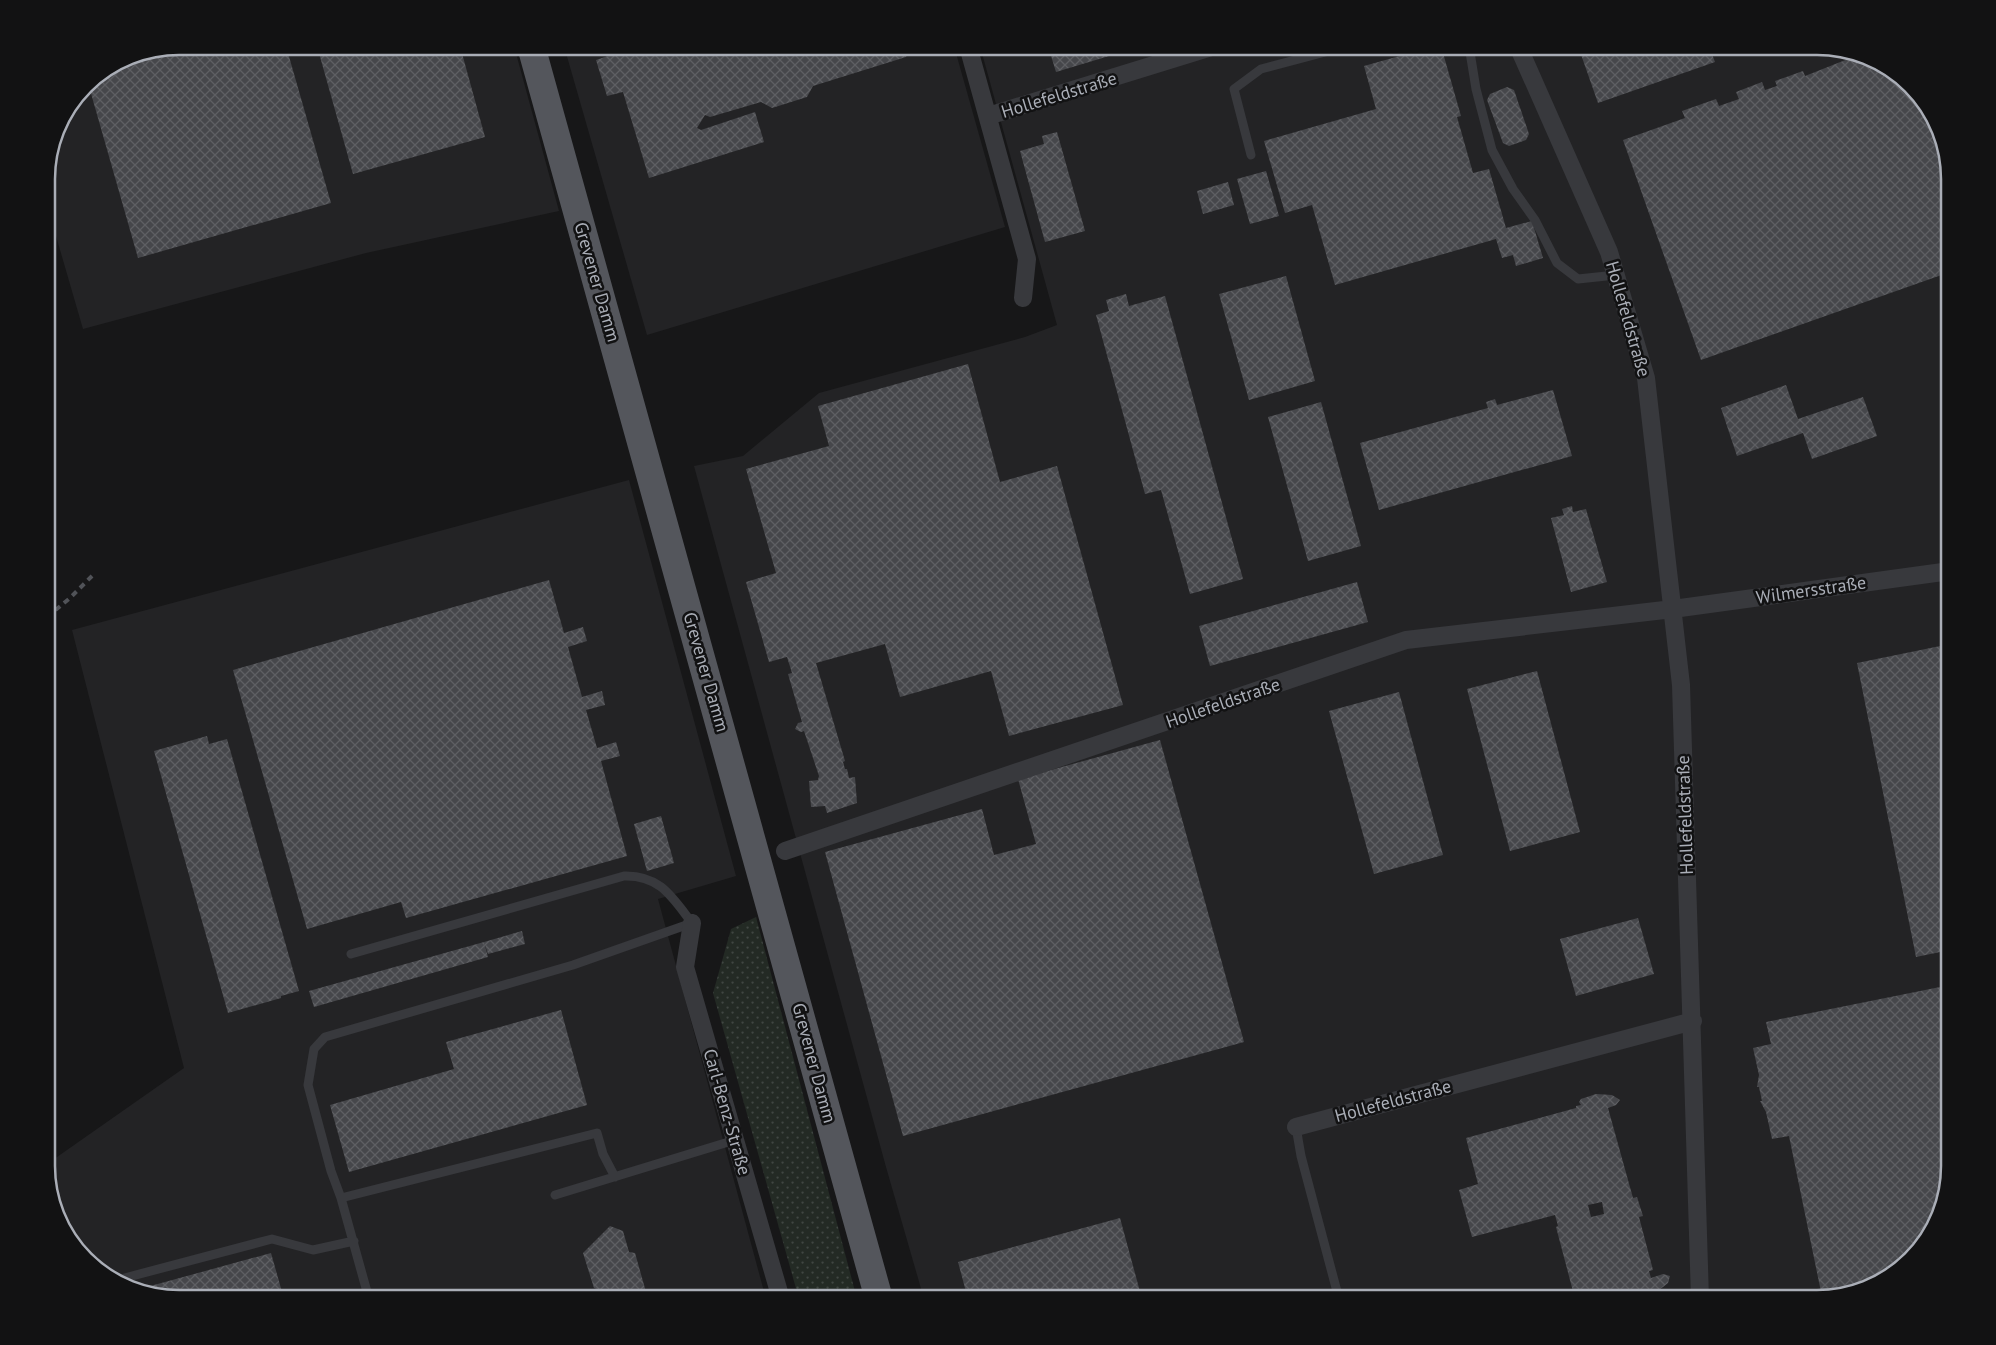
<svg xmlns="http://www.w3.org/2000/svg" width="1996" height="1345" font-family="'PT Sans',sans-serif">
<style>
.built{fill:#232325}
.grass{fill:url(#grass-dots)}
.building{fill:url(#building-cross-hatch);fill-rule:evenodd}
.lines{fill:none;stroke-linecap:round;stroke-linejoin:round}
.lane{stroke:#38393d;stroke-width:9}
.street{stroke:#38393d;stroke-width:18}
.primary{stroke:#54565c;stroke-width:28}
.rail{stroke:#515358;stroke-width:4;stroke-dasharray:6 5;stroke-linecap:butt}
.labels{text-anchor:middle;stroke-width:5;stroke-linejoin:round;paint-order:stroke}
.street-label{font-size:18px;fill:#aaaeb7;stroke:#121213}
.rim{fill:none;stroke:#aaaeb7;stroke-width:2.5}
</style>
<defs>
<pattern id="grass-dots" width="8" height="8" patternUnits="userSpaceOnUse" patternTransform="scale(1.25)"><rect width="8" height="8" fill="#232a24"/><path d="M2 2h.1M6 6h.1" fill="none" stroke="#404642" stroke-width="1.8" stroke-linecap="round"/></pattern>
<pattern id="building-cross-hatch" width="8" height="8" patternUnits="userSpaceOnUse" patternTransform="scale(1.25)"><rect width="8" height="8" fill="#46474b"/><path d="M0 0l8 8M0 8l8-8" fill="none" stroke="#5e5f63"/></pattern>
</defs>
<rect width="100%" height="100%" fill="#171718"/>
<path class="built" d="M179 46H514L559 211 366 253 83 329 47 205V170L56 128 85 85 128 56Z
M564 46H954L1005 227 647 335Z
M980 46H1817L1891 69 1936 120 1950 178V1167L1927 1240 1876 1285 1818 1299H924L886 1167 694 466 743 456 819 393 1025 337 1057 325Z
M629 480 736 876 658 899 766 1299H179L105 1276 64 1232 47 1175V1164L184 1068 72 630Z"/>
<path class="grass" d="M756 917 857 1299H799L713 993 731 929Z"/>
<path class="building" d="M179 46H286L331 203 138 258 88 83 128 56Z
M317 46H460L485 137 353 174Z
M609 46H640L643 54 652 51 651 46H911L906 57 813 86 807 97 772 108 761 102 710 117 705 115 697 128 701 130 755 112 764 142 649 178 623 92 607 96 596 60 611 55Z
M1048 46H1106L1109 56 1056 72Z
M1420 46H1441L1461 116 1457 117 1473 173 1489 169 1506 228 1532 221 1543 258 1516 266 1513 255 1502 258 1496 239 1335 285 1312 205 1285 213 1264 141 1376 109 1364 66 1421 50Z
M1578 46H1709L1715 62 1598 103Z
M1853 57 1891 69 1936 120 1950 178V272L1701 360 1623 140 1685 118 1682 111 1716 99 1719 106 1739 99 1736 92 1762 82 1765 90 1777 86 1775 81 1803 71 1805 76Z
M1507 87 1514 90 1529 134 1526 140 1509 146 1503 143 1487 100 1490 94Z
M1057 132 1085 231 1045 242 1020 151 1044 144 1042 136Z
M1266 171 1279 216 1250 224 1237 179Z
M1228 182 1234 205 1203 214 1197 191Z
M1286 276 1315 381 1249 400 1219 294Z
M1126 294 1129 306 1165 296 1243 579 1190 594 1161 490 1145 494 1096 315 1109 311 1106 300Z
M968 364 1000 482 1057 466 1123 705 1009 736 991 671 900 697 885 644 816 663 845 761 843 762 845 769H847L849 778 855 777 857 803 827 813 825 806 811 807 809 781 818 780 819 776 804 731 801 732 795 729 798 723 802 722 788 674 792 673 787 657 769 662 746 582 776 573 746 469 829 446 818 406Z
M1786 385 1798 419 1863 397 1877 436 1812 459 1803 433 1737 456 1721 408Z
M1553 390 1572 456 1379 510 1360 443 1488 408 1486 402 1495 399 1497 405Z
M1321 402 1361 546 1308 561 1268 417Z
M1572 506 1573 512 1586 509 1607 582 1571 592 1551 518 1564 515 1562 509Z
M549 580 564 633 583 627 587 641 568 647 582 697 602 691 605 705 586 710 597 748 616 742 620 756 601 761 627 856 406 918 401 902 307 929 233 670Z
M1357 582 1368 622 1210 666 1199 626Z
M1950 644V950L1916 957 1857 663Z
M1537 671 1580 832 1510 851 1467 689Z
M1399 692 1443 855 1374 874 1329 711Z
M207 736 209 744 227 739 299 991 281 996V998L228 1013 154 751Z
M1160 740 1244 1042 903 1136 825 852 982 809 994 855 1036 844 1018 779Z
M661 816 674 863 647 871 634 824Z
M1638 918 1654 974 1576 996 1560 939Z
M522 931 525 944 488 954 484 942Z
M484 942 488 957 314 1007 309 991Z
M1950 985V1167L1927 1240 1876 1285 1852 1291 1851 1286 1821 1292 1789 1136 1772 1139 1766 1112 1760 1101H1762L1759 1087H1757L1759 1075 1753 1048 1771 1044 1766 1022Z
M561 1010 587 1105 349 1172 330 1105 454 1069 446 1042Z
M1596 1094 1612 1095 1620 1100 1616 1105 1608 1108 1633 1198 1637 1197 1643 1216 1639 1217 1653 1270 1649 1271 1651 1278 1663 1274 1670 1276 1668 1283 1663 1287 1653 1294 1640 1298 1633 1296V1293L1615 1299H1575L1556 1227 1558 1226 1555 1215 1472 1237 1459 1190 1478 1184 1466 1138 1576 1108V1106L1581 1105 1579 1102 1581 1099ZM1602 1202 1604 1214 1591 1217 1588 1205Z
M1120 1218 1142 1299H968L958 1262Z
M610 1226 623 1231 629 1252 635 1253 648 1299H606L604 1292 594 1288 583 1253Z
M271 1253 284 1299H178L143 1288Z"/>
<g class="lines">
<path class="lane" d="M1469 46 1476 89 1492 150 1513 189 1535 220 1557 263 1578 279 1616 275
M1251 155 1234 89 1261 69 1348 46
M351 954 624 876C660 875 672 897 692 923L573 965 325 1037 314 1049 308 1085 331 1171 341 1198 597 1133 603 1154 615 1177
M1296 1127 1301 1156 1339 1299
M555 1195 735 1140
M341 1198 369 1299
M117 1280 272 1239 313 1250 354 1241"/>
<path class="street" d="M968 46 1027 259 1023 298
M1518 46 1609 252 1646 378 1681 685 1700 1299
M988 116 1215 46
M785 851 1406 640 1673 609 1950 571
M692 923 685 967 781 1299
M1296 1127 1693 1021"/>
<path class="primary" d="M531 46 879 1299"/>
<path class="rail" d="M47 617 70 598 94 574"/>
</g>
<g class="labels">
<g class="street-label">
<text transform="translate(1059 95) rotate(-17)" y="6">Hollefeldstraße</text>
<text transform="translate(597 282) rotate(74)" y="6">Grevener Damm</text>
<text transform="translate(1628 319) rotate(74)" y="6">Hollefeldstraße</text>
<text transform="translate(1811 590) rotate(-8)" y="6">Wilmersstraße</text>
<text transform="translate(706 672) rotate(74)" y="6">Grevener Damm</text>
<text transform="translate(1223 703) rotate(-19)" y="6">Hollefeldstraße</text>
<text transform="translate(1685 815) rotate(-92)" y="6">Hollefeldstraße</text>
<text transform="translate(814 1063) rotate(75)" y="6">Grevener Damm</text>
<text transform="translate(1393 1101) rotate(-15)" y="6">Hollefeldstraße</text>
<text transform="translate(727 1112) rotate(74)" y="6">Carl-Benz-Straße</text>
</g>
</g>
<path d="M0 0H1996V1345H0ZM179 55H1817A124 124 0 0 1 1941 179V1166A124 124 0 0 1 1817 1290H179A124 124 0 0 1 55 1166V179A124 124 0 0 1 179 55Z" fill="#121213" fill-rule="evenodd"/>
<path class="rim" d="M179 55H1817A124 124 0 0 1 1941 179V1166A124 124 0 0 1 1817 1290H179A124 124 0 0 1 55 1166V179A124 124 0 0 1 179 55Z"/>
</svg>
